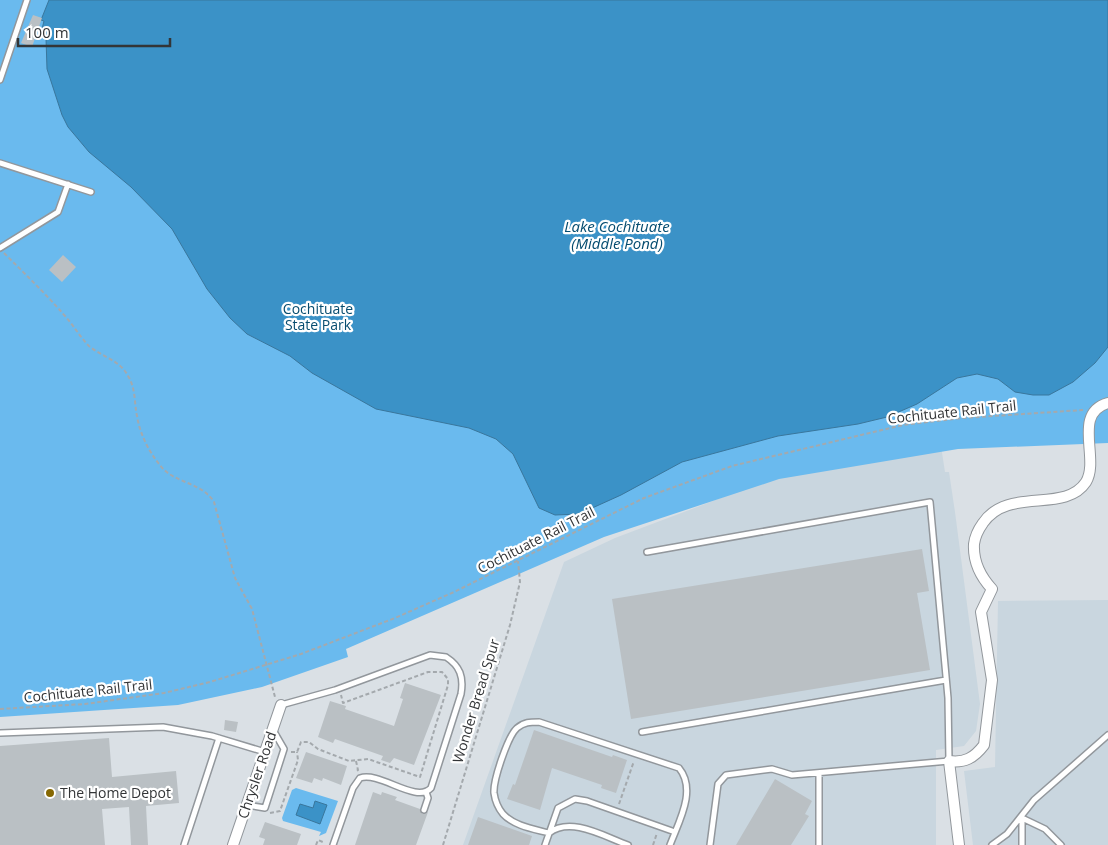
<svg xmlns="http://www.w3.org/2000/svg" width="1108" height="845" font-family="'Open Sans',sans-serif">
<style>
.built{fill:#c9d6df}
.green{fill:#6abaee}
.water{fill:#3b92c7;stroke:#39769c}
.building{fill:#bac0c4}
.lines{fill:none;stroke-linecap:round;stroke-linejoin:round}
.service-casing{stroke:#92979c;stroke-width:8}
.minor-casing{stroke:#92979c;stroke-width:12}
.path{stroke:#a4a9ad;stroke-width:2;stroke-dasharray:4 2.5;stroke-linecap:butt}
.service{stroke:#fff;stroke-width:5}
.minor{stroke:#fff;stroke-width:10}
.poi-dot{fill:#866803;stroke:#fff;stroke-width:2}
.labels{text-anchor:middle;stroke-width:4.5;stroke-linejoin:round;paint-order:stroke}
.park-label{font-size:14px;fill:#074d70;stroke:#fff}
.street-label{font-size:14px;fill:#333537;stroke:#fff}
.poi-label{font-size:14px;fill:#333537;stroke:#fff;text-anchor:start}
.water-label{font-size:15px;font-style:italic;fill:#044b6f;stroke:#fff}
</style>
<rect width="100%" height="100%" fill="#dae0e5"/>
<path class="built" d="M941 446 945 472H949L955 512 980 704 976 731 964 746 936 750V845H463L564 562 615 538 758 484 840 462Z
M1108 600V845H973L964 771 995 767 998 601Z"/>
<path class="green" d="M0 0H1108V443L958 449 779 479 604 537 346 649 348 657 262 687 178 705 0 717Z
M296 788 338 801 326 833 319 836 321 832 283 821 282 818 292 790Z"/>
<path class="water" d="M49 0H1108V347L1095 363 1073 382 1049 395H1033L1015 392 998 379 977 374 957 378 917 404 887 417 858 424 778 436 682 462 621 495 579 514 555 515 539 508 513 454 496 439 469 428 376 409 312 373 290 356 247 334 230 318 207 289 172 229 131 187 89 152 68 127 62 115 47 69 46 38 42 29 44 21 41 20Z
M315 801 327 805 320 824 296 815 300 804 313 808Z"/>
<path class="building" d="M33 15 42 18 32 47 21 43Z
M63 255 76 267 62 282 49 270Z
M922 549 929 591 917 593 930 670 631 719 612 599Z
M405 683 441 695 414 765 394 758 390 763 381 760 383 756 335 739 333 743 318 737 330 701 346 706 345 709 394 726 403 699 400 698Z
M225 720 238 722 236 732 224 730Z
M534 730 612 757 613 755 627 760 616 793 601 788 602 785 552 768 540 810 507 799 513 784 515 785Z
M109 738 112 777 176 771 179 803 146 806 148 845H131L129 807 102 809 105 845H0V746Z
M306 752 347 766 341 785 323 778 322 781 314 778 312 783 296 778Z
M775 779 812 801 805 814 809 816 791 845H736Z
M373 792 381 795 382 792 397 797 395 800 420 809 422 814 428 812 416 845H355Z
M478 817 532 836 529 845H468Z
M265 822 301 834 297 845H263L265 839 259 837Z"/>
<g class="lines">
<defs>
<path id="service" d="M0 80 27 0
M0 163 91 192
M0 248 58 212 68 184
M647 552 930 502 948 698 949 761 792 775 772 769 726 775 718 784 710 845
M281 705 335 690 430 655 446 657C460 666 464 677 461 694L431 788C416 804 380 771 360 778L353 788 333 845
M642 732 946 680
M0 733 163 727 212 736 265 752
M247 805 265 808 284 749 273 730
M424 810 428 798 426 792
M1022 818 1045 829 1061 845
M1022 818V845
M549 833C534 829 514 826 503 814 498 808 495 800 494 793 493 780 508 736 517 728 524 722 530 722 539 722L679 768C697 790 679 821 670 845
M549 833C571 816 605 837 628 845
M184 845 219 738
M545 845 558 808 575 799 587 801 675 832
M819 845V773
M992 845 1007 834 1034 800 1108 735"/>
<path id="minor" d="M233 845 281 705
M959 845 949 761C965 763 974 758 984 745L992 680 981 612 992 589C980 576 973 562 974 544 975 536 978 530 983 523 1008 486 1065 514 1086 482 1100 459 1072 413 1108 403"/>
</defs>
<use href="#service" class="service-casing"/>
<use href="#minor" class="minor-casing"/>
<path class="path" d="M4 253C25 274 46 294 65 316 74 326 80 337 89 346 102 357 120 360 128 376 136 389 134 402 137 416 140 434 148 450 159 464 173 484 201 481 214 502L235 578 252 609 275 697
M0 709 85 704 164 693 210 682 301 654 395 618 454 592 644 498 732 466 903 425 963 418 1083 410
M291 752H297L301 742H309L318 749 349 761 368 759 420 777 448 685V679L442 672H428L343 703 341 695
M356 761 358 770 356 771
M619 804 634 761
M270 813 280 811 298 760 297 752
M316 845 318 840 325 843
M443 845 510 625 520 582 518 561
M653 845 657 833"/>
<use href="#service" class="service"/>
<use href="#minor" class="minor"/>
</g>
<circle class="poi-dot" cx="50" cy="793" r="5"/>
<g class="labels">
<g class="park-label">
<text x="318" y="314">Cochituate<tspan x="318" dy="16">State Park</tspan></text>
</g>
<g class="street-label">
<text transform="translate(952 412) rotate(-6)" y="5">Cochituate Rail Trail</text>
<text transform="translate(536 540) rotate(-27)" y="5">Cochituate Rail Trail</text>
<text transform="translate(88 691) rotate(-6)" y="5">Cochituate Rail Trail</text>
<text transform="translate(476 701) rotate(-73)" y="5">Wonder Bread Spur</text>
<text transform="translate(257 775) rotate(-71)" y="5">Chrysler Road</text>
</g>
<g class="poi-label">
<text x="60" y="798">The Home Depot</text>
</g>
<g class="water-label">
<text x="617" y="232">Lake Cochituate<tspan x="617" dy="17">(Middle Pond)</tspan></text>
</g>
</g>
<path d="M18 38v8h152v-8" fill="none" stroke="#333537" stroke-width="2.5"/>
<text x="25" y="38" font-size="15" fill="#333537" stroke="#ffffff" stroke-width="4" paint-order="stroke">100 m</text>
</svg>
